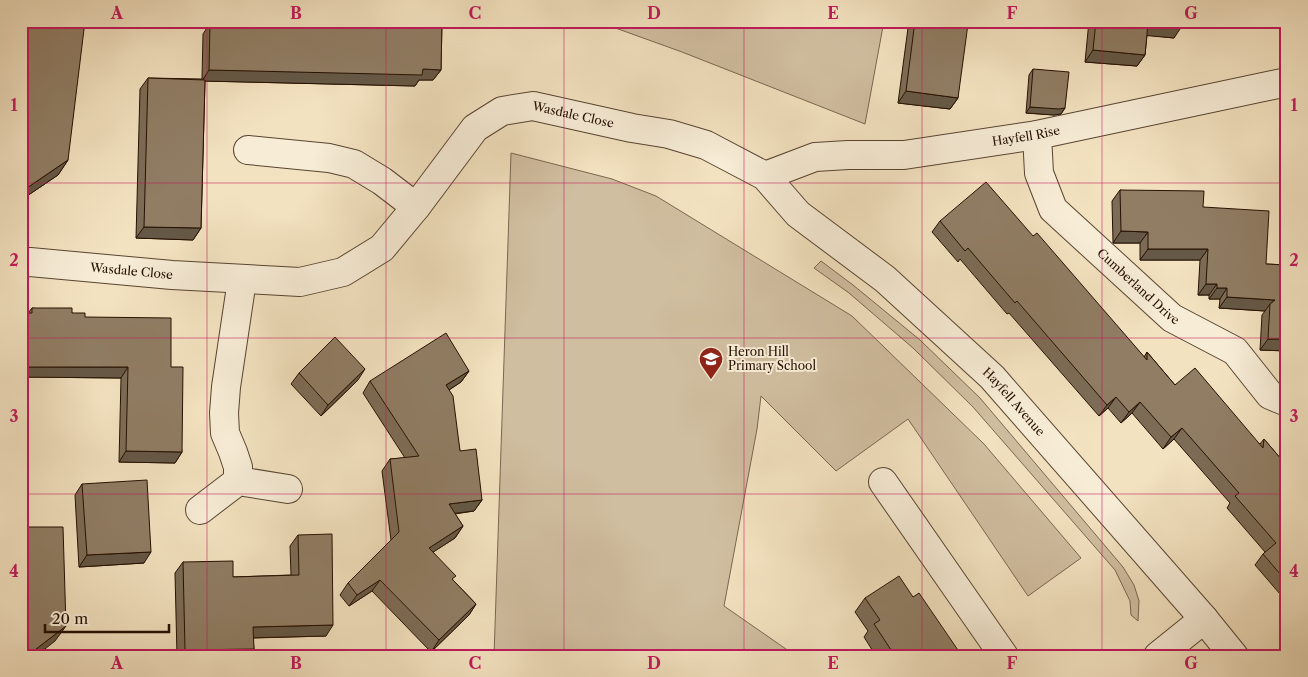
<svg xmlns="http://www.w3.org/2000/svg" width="1308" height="677" font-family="'Libre Caslon Text',serif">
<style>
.green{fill:#d0bea0;stroke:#7a6750}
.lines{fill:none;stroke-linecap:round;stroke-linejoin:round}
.minor-casing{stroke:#584431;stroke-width:30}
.minor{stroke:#f7ecd6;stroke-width:28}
.wall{fill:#7c6c56;stroke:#251001}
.shaded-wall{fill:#655846;stroke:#251001}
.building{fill:#907d64;stroke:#251001}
.grid{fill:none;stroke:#c2185b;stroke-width:1;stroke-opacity:0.55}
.labels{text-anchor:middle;stroke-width:4;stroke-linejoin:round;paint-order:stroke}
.street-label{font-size:12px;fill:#251001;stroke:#f7ecd6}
.poi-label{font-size:12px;fill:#251001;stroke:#f7ecd6;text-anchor:start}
.neatline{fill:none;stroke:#c2185b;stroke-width:2}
.grid-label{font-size:16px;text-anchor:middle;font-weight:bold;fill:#c2185b}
</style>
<rect width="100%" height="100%" fill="#f3e2c0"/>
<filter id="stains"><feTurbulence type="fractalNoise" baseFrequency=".004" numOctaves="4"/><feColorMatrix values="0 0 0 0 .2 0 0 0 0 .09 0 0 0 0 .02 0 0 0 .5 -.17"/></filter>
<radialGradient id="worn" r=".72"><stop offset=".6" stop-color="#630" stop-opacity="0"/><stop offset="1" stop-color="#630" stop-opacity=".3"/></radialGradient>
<path class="green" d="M596 21H884L865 124 682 52Z
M511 153 612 179 656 196 852 316 984 444 1081 558 1028 596 908 419 836 471 761 396 757 429 724 606 796 656H494Z
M821 261 853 285 920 340 980 398 1123 567 1134 585 1139 601 1138 621 1131 615 1130 601 1115 570 973 407 913 348 849 293 814 268Z"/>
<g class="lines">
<defs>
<g id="minor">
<path id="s1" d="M1037 135 1039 173 1053 209 1172 318 1235 351 1270 395 1287 402"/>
<path d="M248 150 329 158 354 164 382 181 416 207"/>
<path id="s2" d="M765 176 815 157 848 155H904L1037 135 1287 82"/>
<path id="s3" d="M21 263 30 262 172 275 300 282 343 272 382 248 416 207 475 128 502 111 533 106 632 128 669 134 706 145 765 176 798 214 885 279 992 377 1204 619 1234 656"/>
<path d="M238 481V467L233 452 225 433 224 413 226 387 242 280"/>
<path d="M883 482 1004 656"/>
<path d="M200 510 238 481 288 489"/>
<path d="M1158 656 1204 619"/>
</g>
</defs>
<use href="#minor" class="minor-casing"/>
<use href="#minor" class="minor"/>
</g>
<path class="wall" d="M21 21 68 160 58 175 21 200Z
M326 21H442L441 70 433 80H419L415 86 205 81 201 228 193 240 136 238 140 89 148 78 202 79 203 34 210 23 284 26 285 25H310L312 22H326Z
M913 21H950L958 98 950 109 898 103 908 28Z
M1089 21H1182L1174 38 1147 35 1145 55 1137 66 1085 62Z
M1033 69 1065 108 1061 114 1054 115 1026 113 1029 75Z
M1120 190 1203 207 1266 264 1287 265V351L1260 350 1262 315 1265 311 1219 308 1220 299H1209V295H1198L1200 260H1140V243H1113L1112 201Z
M940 221 1033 236 1144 357 1147 352 1175 385 1260 444 1264 439 1287 466V600L1286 601 1255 565 1263 554 1265 552 1227 508 1230 503 1174 439 1163 449 1132 413 1121 423 1108 408 1099 416 1009 313 1007 314 960 259 958 262 932 232Z
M32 308 72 313 85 317 171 367 182 452 175 463 119 462 121 378 21 377V313H28Z
M469 371 461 382 449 390 460 451 482 500 474 511 455 514 463 526 455 538 433 552 453 580 476 604 469 615 431 652 372 591 349 606 340 595 348 583 391 540 382 471 390 459 405 458 363 393 370 381Z
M299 373 358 380 321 416 291 384Z
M82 484 144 563 79 567 75 495Z
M298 535 326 636 253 638 254 649 249 656H177L175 573 183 562 233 577 291 575 290 546Z
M913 597 962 656H876L864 637 868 631 855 612 865 598Z"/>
<path class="shaded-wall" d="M1148 23 1182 26 1174 38 1140 35Z
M21 31H25L21 37Z
M1093 50 1145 55 1137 66 1085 62Z
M423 69 441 70 433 80H419L415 86 202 81 209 70Z
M906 91 958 98 950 109 898 103Z
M1030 107 1065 108 1061 114 1054 115 1026 113Z
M68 160 58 175 21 200V192Z
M144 227 201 228 193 240 136 238Z
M1121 231 1148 232 1140 243H1113Z
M1148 249H1208L1200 260H1140Z
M1206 284H1217L1209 295H1198Z
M1217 288H1227L1220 299H1209Z
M1227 297 1275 300 1270 304 1265 311 1219 308Z
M1268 339H1287V351L1260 350Z
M21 367H128L121 378 21 377Z
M365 369 358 380 321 416 328 405Z
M469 371 461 382 438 397 446 385Z
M1116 397 1108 408 1099 416 1107 405Z
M1140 402 1132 413 1121 423 1129 412Z
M1182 428 1174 439 1163 449 1171 437Z
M126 451 182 452 175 463 119 462Z
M482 500 474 511 441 515 449 504Z
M463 526 455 538 421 560 429 548Z
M151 552 144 563 79 567 87 555Z
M380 580 372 591 349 606 357 595Z
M476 604 469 615 431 652 439 640Z
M333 625 326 636 245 638 253 627Z
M66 626 55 641 36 656H27Z
M254 649 249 656H181L185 650Z"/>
<path class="building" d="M21 21H85L68 160 21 192V60L25 31H21Z
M333 21H442L441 70 423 69 422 75 209 70 210 23 285 26V25H312V22L333 23Z
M915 21H950L968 24 958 98 906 91Z
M1096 21H1182V26L1148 23 1145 55 1093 50Z
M1033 69 1069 72 1065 108 1059 109 1030 107Z
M148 78 205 80 201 228 144 227Z
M986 182 1033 236 1037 233 1147 360V352L1175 385 1195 368 1263 448 1264 439 1287 466V582L1263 554 1276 543 1235 496 1239 493 1182 428 1171 437 1140 402 1129 412 1116 397 1107 405 1017 301 1015 303 968 248 965 251 940 221Z
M1120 190 1204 191 1203 207 1269 211 1266 264 1287 265V339H1268L1270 304 1275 300 1227 297V288H1217V284H1206L1208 249H1148V232L1121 231Z
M32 308H72V313H85V317L171 318V367H183L182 452 126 451 128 367H21V313H32Z
M446 333 469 371 446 385 453 396 460 451 476 449 482 500 449 504 463 526 429 548 456 576 452 579 476 604 439 640 380 580 357 595 348 583 399 532 390 459 419 456 370 381Z
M335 337 365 369 328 405 299 373Z
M147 480 151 552 87 555 82 484Z
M21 527H63L66 626 27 656H21Z
M332 534 333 625 253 627 254 649 185 650 183 562 233 561V577L299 575 298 535Z
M899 576 913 597 919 593 962 656H895L874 624 880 620 865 598Z"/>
<path class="grid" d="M207 21V656M386 21V656M564 21V656M744 21V656M922 21V656M1102 21V656M21 183H1287M21 338H1287M21 494H1287"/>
<defs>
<symbol id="school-pin" viewBox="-11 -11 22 30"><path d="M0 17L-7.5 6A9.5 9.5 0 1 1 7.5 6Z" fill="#8f2418" stroke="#f7ecd6"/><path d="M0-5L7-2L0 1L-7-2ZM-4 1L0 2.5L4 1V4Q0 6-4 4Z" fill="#fff"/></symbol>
</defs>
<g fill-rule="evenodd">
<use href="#school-pin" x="697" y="345" width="28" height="38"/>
</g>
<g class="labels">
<g class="street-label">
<text dy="4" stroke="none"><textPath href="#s3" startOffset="626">Wasdale Close</textPath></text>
<text dy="4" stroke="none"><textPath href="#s2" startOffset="266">Hayfell Rise</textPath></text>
<text dy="4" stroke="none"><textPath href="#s3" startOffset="111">Wasdale Close</textPath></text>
<text dy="4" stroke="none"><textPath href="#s1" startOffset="192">Cumberland Drive</textPath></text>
<text dy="4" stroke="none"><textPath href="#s3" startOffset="1166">Hayfell Avenue</textPath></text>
</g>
<g class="poi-label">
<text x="728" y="356">Heron Hill<tspan x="728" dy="14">Primary School</tspan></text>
</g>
</g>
<rect width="1308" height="677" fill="none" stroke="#f3e2c0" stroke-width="55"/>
<path d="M45 624v8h124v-8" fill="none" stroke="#251001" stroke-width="2.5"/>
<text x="52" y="624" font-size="15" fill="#251001" stroke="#f7ecd6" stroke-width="4" paint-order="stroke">20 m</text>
<rect x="28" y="28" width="1252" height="622" class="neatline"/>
<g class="grid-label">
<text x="117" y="19">A</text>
<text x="296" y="19">B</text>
<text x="475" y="19">C</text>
<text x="654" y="19">D</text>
<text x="833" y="19">E</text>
<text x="1012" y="19">F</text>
<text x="1191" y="19">G</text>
<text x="14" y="111">1</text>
<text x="1294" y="111">1</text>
<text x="14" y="266">2</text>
<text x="1294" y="266">2</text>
<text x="14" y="422">3</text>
<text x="1294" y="422">3</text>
<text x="14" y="577">4</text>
<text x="1294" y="577">4</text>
<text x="117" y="669">A</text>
<text x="296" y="669">B</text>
<text x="475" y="669">C</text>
<text x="654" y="669">D</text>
<text x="833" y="669">E</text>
<text x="1012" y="669">F</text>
<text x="1191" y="669">G</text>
</g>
<rect width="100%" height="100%" filter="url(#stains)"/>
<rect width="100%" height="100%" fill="url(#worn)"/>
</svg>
